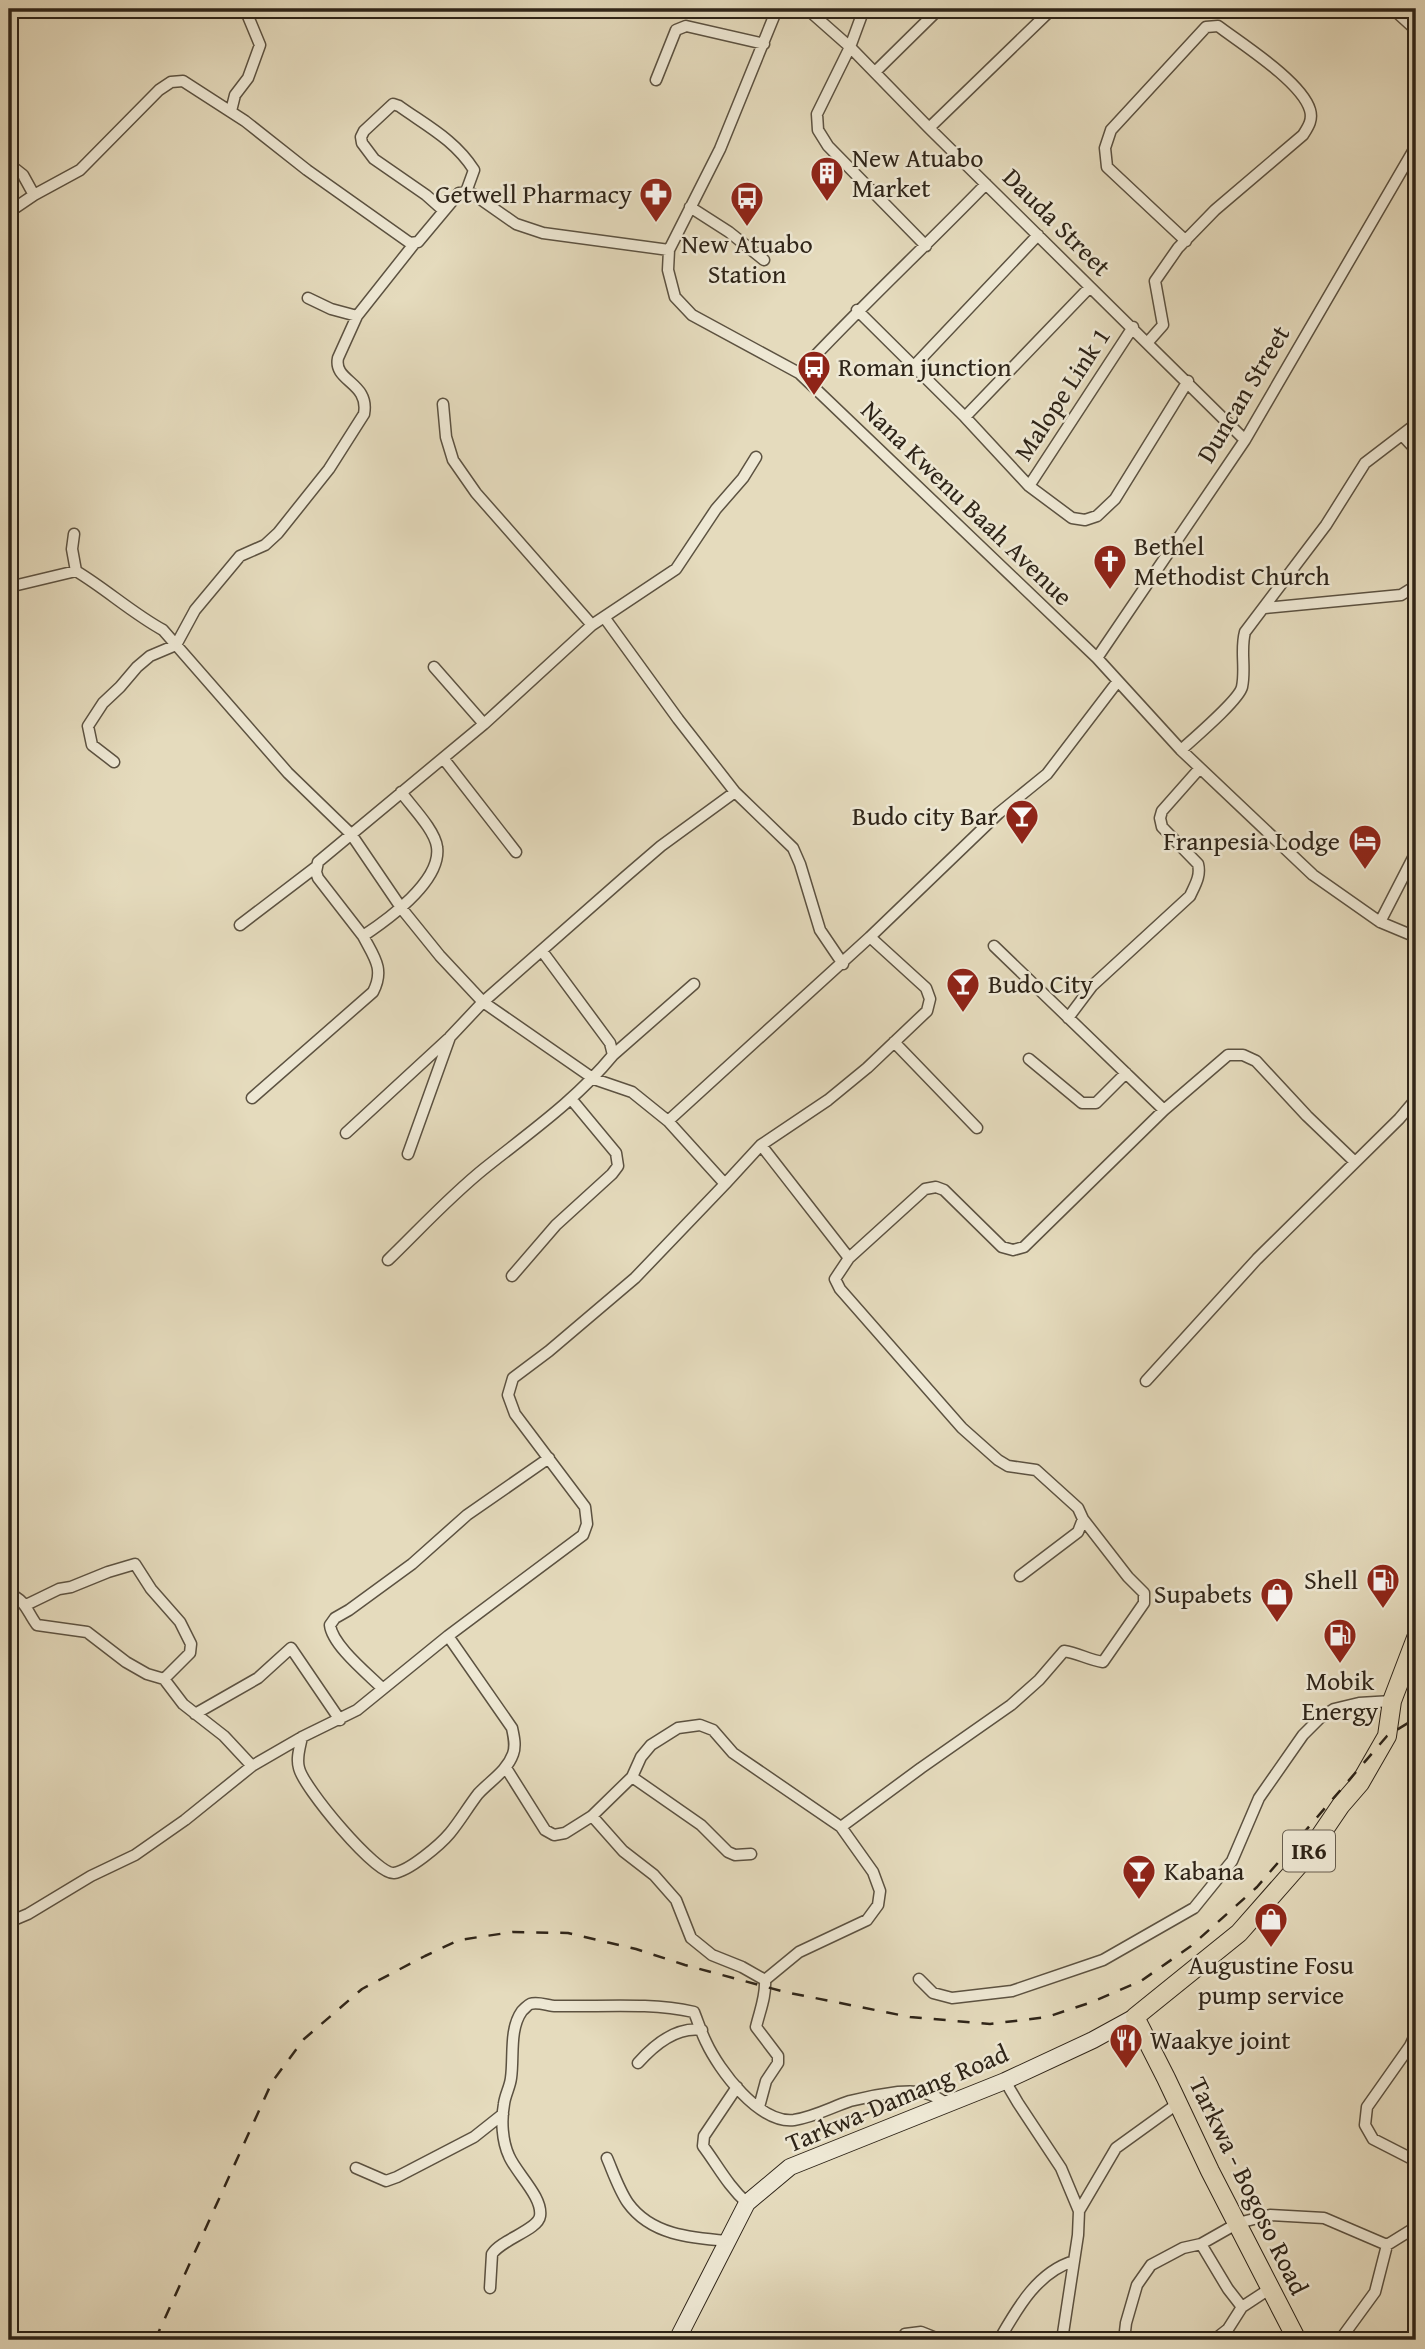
<svg xmlns="http://www.w3.org/2000/svg" width="1425" height="2349" font-family="'Gentium Book Plus',serif">
<style>
.lines{fill:none;stroke-linecap:round;stroke-linejoin:round}
.street-casing{stroke:#5c5241;stroke-width:13}
.secondary-casing{stroke:#2e2418;stroke-width:18}
.primary-casing{stroke:#2e2418;stroke-width:20}
.street{stroke:#eee8d4;stroke-width:10}
.secondary{stroke:#eee8d4;stroke-width:16}
.primary{stroke:#e5dbbd;stroke-width:18}
.rail{stroke:#2e2418;stroke-width:2.5;stroke-dasharray:12 12;stroke-linecap:butt}
.labels{text-anchor:middle;stroke-width:5;stroke-linejoin:round;paint-order:stroke}
.shield{fill:#eee8d4;stroke:#685f50;stroke-width:2}
.shield-label{font-size:24px;font-weight:bold;fill:#2e2418}
.poi-label{font-size:26px;fill:#2e2418;stroke:#eee8d4;text-anchor:start}
.street-label{font-size:26px;fill:#2e2418;stroke:#eee8d4}
</style>
<rect width="100%" height="100%" fill="#e5dbbd"/>
<filter id="stains"><feTurbulence type="fractalNoise" baseFrequency=".00286" numOctaves="4"/><feColorMatrix values="0 0 0 0 .2 0 0 0 0 .09 0 0 0 0 .02 0 0 0 .5 -.17"/></filter>
<radialGradient id="worn" r=".72"><stop offset=".6" stop-color="#630" stop-opacity="0"/><stop offset="1" stop-color="#630" stop-opacity=".3"/></radialGradient>
<g class="lines">
<defs>
<path id="street" d="M777 9 720 149 669 250 668 270 675 297 692 315 799 373 1097 658 1181 750 1313 875 1380 922 1416 937
M807 9 850 47 929 128 1245 440
M864 9 850 47 817 114 818 130 828 146 926 246
M1393 9 1416 30
M875 72 939 9
M656 80 676 30 686 26 764 44
M231 111 235 95 248 78 260 45 245 9
M929 128 1052 9
M9 164 23 175 34 195
M690 207 729 232 764 260
M444 211 426 195 374 159 362 143 361 137 364 131 393 104 399 106C427 126 455 140 474 170L466 192
M9 212 34 195 80 170 159 90 171 82 183 81 245 121 307 170 410 243 418 242 459 193 466 192 473 194 516 224 543 233 669 250
M308 298 331 309 357 316
M857 310 965 417 1029 486 1072 518 1085 520 1097 516 1115 499 1188 381
M1148 342 1163 325 1155 281 1178 248 1215 210 1303 135C1308 127 1313 120 1310 110 1302 82 1242 44 1218 26L1206 27 1111 130 1105 148 1107 167 1186 241
M914 366 1038 235
M799 373C859 308 924 248 986 184
M443 404 446 437 453 460 476 493 592 625
M965 417 1090 287
M1403 436 1416 450
M1029 486 1133 327
M74 534 72 549 76 571C106 589 132 613 163 630L288 773 351 834 402 909 440 956 483 1002 594 1079 632 1092 668 1121
M9 587 76 571
M1265 608 1401 595 1414 587 1416 582
M604 617 678 719 735 792 793 848 800 864 820 930 843 964
M1097 658 1245 440 1416 146
M484 724 592 625 676 569 716 509 743 478 756 457
M1181 750C1193 739 1239 700 1242 687 1246 668 1240 650 1245 632L1326 525 1365 463 1416 424
M443 758 516 852
M114 762 92 745 88 726 103 703 120 687 137 667 150 656 176 645 195 610 240 556 265 545 278 533 329 469 364 414C370 382 333 382 338 358L357 316 414 244
M1380 922 1416 852
M240 925 316 867
M363 936 318 878 316 872 318 862 484 724 434 667
M994 946 1164 1110
M1068 1018 1092 986 1190 896C1195 885 1201 876 1198 864L1162 827 1160 818 1162 811 1200 768
M894 1042 977 1128
M613 1055 694 984
M1029 1059 1082 1103H1096L1126 1073
M252 1098 373 992C385 969 374 957 363 936 387 920 442 881 437 847 435 830 411 806 401 792
M346 1133 448 1039
M761 1145 828 1100 867 1068 927 1011 930 999 926 988 870 937 999 813 1047 774 1118 681
M408 1154 450 1037 483 1002 625 877 661 846 735 792
M849 1258 761 1145 725 1184 668 1121 870 937
M388 1260C420 1229 450 1196 485 1168 530 1132 576 1100 613 1055L610 1043 542 951
M512 1276 556 1225 612 1174 618 1166 616 1153 572 1100
M1146 1381 1257 1259 1399 1119 1416 1099
M1020 1576 1078 1532 1083 1519 1078 1508 1036 1470 1008 1466 998 1460 962 1428 840 1289 835 1279 849 1258 925 1189 936 1187 944 1190 1002 1247 1013 1250 1024 1247 1164 1110 1228 1055H1243L1256 1061 1307 1116 1355 1162
M9 1594C26 1600 27 1612 37 1625L87 1632 126 1662 147 1674 164 1679 183 1704 224 1736 252 1766 302 1737 357 1710 448 1636 583 1535 587 1524 585 1507 515 1414 508 1395 513 1378 549 1351 635 1278 725 1184
M26 1605 59 1589 71 1587 108 1572 135 1564 151 1589 180 1622 191 1644 190 1653 164 1679
M383 1689C368 1674 332 1645 330 1625L335 1618 349 1610 412 1564 467 1515 549 1458
M195 1714 258 1678 291 1648 340 1720
M302 1737C300 1747 296 1758 299 1768 303 1787 376 1875 394 1873 409 1871 440 1845 450 1833 460 1821 468 1807 478 1794 490 1781 507 1771 513 1754 516 1746 514 1737 512 1728L448 1636
M506 1768 545 1830 554 1835 565 1833 592 1816 632 1777 641 1757 651 1745 678 1728 700 1725 713 1730 733 1753 841 1827 873 1872 880 1891 878 1905 867 1920 799 1952 765 1980
M632 1777 701 1825 728 1852 735 1855 751 1854
M592 1816 623 1851 654 1875 676 1900 691 1938 712 1955 742 1967 765 1980C766 1997 760 2010 756 2027L778 2056V2063L766 2081 759 2107
M841 1827 921 1768 1011 1705 1039 1680 1064 1651C1078 1653 1089 1660 1103 1662L1144 1603V1593L1128 1577 1083 1519
M9 1922 28 1914 91 1876 135 1855 185 1820 252 1766
M919 1979 933 1993 952 1998 1012 1991 1103 1960 1194 1908 1232 1861 1259 1798 1303 1735 1320 1718 1334 1709 1359 1703 1392 1701
M1416 2033 1410 2046 1367 2107 1365 2125 1373 2139 1416 2161
M638 2063C654 2045 676 2026 702 2030
M1005 2081 1018 2103 1061 2168 1079 2211
M737 2087 704 2136 703 2146C718 2166 728 2186 747 2203
M607 2158C613 2172 619 2190 628 2203 651 2235 691 2238 728 2241
M356 2168 386 2181 397 2177 474 2137 503 2114
M1201 2244 1228 2289 1242 2307
M490 2288 492 2254C502 2239 538 2230 540 2216 543 2197 516 2173 509 2156 502 2141 501 2120 504 2104 505 2095 510 2087 511 2078 514 2057 509 2029 522 2011 523 2010 529 2004 530 2004 538 2001 548 2006 556 2006 602 2007 648 2002 694 2012 698 2022 701 2032 706 2042 719 2070 759 2124 794 2120 814 2117 832 2107 850 2101 866 2097 882 2094 898 2092 918 2090 932 2092 948 2105
M905 2334 921 2332 941 2340
M999 2340C1017 2309 1037 2272 1074 2261
M1062 2340 1078 2235 1079 2211 1116 2148 1177 2104
M1124 2340 1126 2323 1137 2285 1151 2265 1183 2248 1201 2244 1238 2223 1270 2215 1324 2218 1387 2245 1416 2227
M1214 2340 1228 2329 1242 2307 1271 2288
M1340 2340 1375 2292 1387 2245"/>
<path id="secondary" d="M677 2340 747 2203 790 2167 1005 2081 1093 2040 1135 2017"/>
<path id="primary" d="M1297 2340 1210 2171 1166 2078 1135 2017 1239 1933 1305 1858 1341 1805 1360 1783 1387 1736 1392 1701 1416 1638"/>
</defs>
<use href="#street" class="street-casing"/>
<use href="#secondary" class="secondary-casing"/>
<use href="#primary" class="primary-casing"/>
<use href="#street" class="street"/>
<use href="#secondary" class="secondary"/>
<use href="#primary" class="primary"/>
<path class="rail" d="M155 2340 272 2082 304 2039 362 1989 425 1956 459 1940 513 1932 568 1933 636 1949 685 1965 785 1992 910 2017 990 2024 1047 2017 1092 2002 1141 1981 1191 1946 1257 1887 1387 1736 1416 1718"/>
</g>
<defs>
<symbol id="building-pin" viewBox="-11 -11 22 30"><path d="M0 17L-7.5 6A9.5 9.5 0 1 1 7.5 6Z" fill="#8f2418" stroke="#eee8d4"/><path d="M-4-6H4V6H1V3H-1V6H-4ZM-2.5-4.3h1.7v1.8h-1.7ZM.8-4.3h1.7v1.8H.8ZM-2.5-1h1.7V.8h-1.7ZM.8-1h1.7V.8H.8Z" fill="#fff"/></symbol>
<symbol id="pharmacy-pin" viewBox="-11 -11 22 30"><path d="M0 17L-7.5 6A9.5 9.5 0 1 1 7.5 6Z" fill="#8f2418" stroke="#eee8d4"/><path d="M-2-6h4v4h4v4h-4v4h-4v-4h-4v-4h4Z" fill="#fff"/></symbol>
<symbol id="bus-pin" viewBox="-11 -11 22 30"><path d="M0 17L-7.5 6A9.5 9.5 0 1 1 7.5 6Z" fill="#8f2418" stroke="#eee8d4"/><path d="M-5-6H5V4H4V6H2V4H-2V6H-4V4H-5ZM-3.5-4V0h7V-4ZM-3.5 1.2v1.5H-2V1.2ZM2 1.2v1.5H3.5V1.2Z" fill="#fff"/></symbol>
<symbol id="church-pin" viewBox="-11 -11 22 30"><path d="M0 17L-7.5 6A9.5 9.5 0 1 1 7.5 6Z" fill="#8f2418" stroke="#eee8d4"/><path d="M-1.2-6h2.4v3.5h3.3v2.4h-3.3V6h-2.4V-.1h-3.3v-2.4h3.3Z" fill="#fff"/></symbol>
<symbol id="bar-pin" viewBox="-11 -11 22 30"><path d="M0 17L-7.5 6A9.5 9.5 0 1 1 7.5 6Z" fill="#8f2418" stroke="#eee8d4"/><path d="M-6-5H6L.8 .8V4.5H3.5V6h-7V4.5H-.8V.8Z" fill="#fff"/></symbol>
<symbol id="hotel-pin" viewBox="-11 -11 22 30"><path d="M0 17L-7.5 6A9.5 9.5 0 1 1 7.5 6Z" fill="#8f2418" stroke="#eee8d4"/><path d="M-6-4.5h1.5V1H6V5H4.5V3h-9V5H-6ZM-4 0a1.8 1.8 0 1 1 3.6 0ZM.5 0V-2.5h3Q6-2.5 6 0Z" fill="#fff"/></symbol>
<symbol id="fuel-pin" viewBox="-11 -11 22 30"><path d="M0 17L-7.5 6A9.5 9.5 0 1 1 7.5 6Z" fill="#8f2418" stroke="#eee8d4"/><path d="M-5.5-6h7V0h2V4h1.3V-2.5L3-4.5l.8-.8L6-3V5H2.5V1h-1V6h-7ZM-4.2-4.7v3.2H.2V-4.7Z" fill="#fff"/></symbol>
<symbol id="shop-pin" viewBox="-11 -11 22 30"><path d="M0 17L-7.5 6A9.5 9.5 0 1 1 7.5 6Z" fill="#8f2418" stroke="#eee8d4"/><path d="M-5-2.5h2.3a2.7 3.5 0 0 1 5.4 0H5L5.5 6h-11ZM-1.5-2.5h3a1.5 2.3 0 0 0-3 0Z" fill="#fff"/></symbol>
<symbol id="restaurant-pin" viewBox="-11 -11 22 30"><path d="M0 17L-7.5 6A9.5 9.5 0 1 1 7.5 6Z" fill="#8f2418" stroke="#eee8d4"/><path d="M-5-6h1v4h1v-4h1v4h1v-4h1v5L-1.5 .5V6h-2V.5L-5-1ZM5-6V6H3V1.5H1.5Q1.5-4 5-6Z" fill="#fff"/></symbol>
</defs>
<g fill-rule="evenodd">
<use href="#building-pin" x="808" y="154" width="38" height="52"/>
<use href="#pharmacy-pin" x="637" y="175" width="38" height="52"/>
<use href="#bus-pin" x="728" y="179" width="38" height="52"/>
<use href="#bus-pin" x="795" y="348" width="38" height="52"/>
<use href="#church-pin" x="1091" y="542" width="38" height="52"/>
<use href="#bar-pin" x="1003" y="797" width="38" height="52"/>
<use href="#hotel-pin" x="1346" y="822" width="38" height="52"/>
<use href="#bar-pin" x="944" y="965" width="38" height="52"/>
<use href="#fuel-pin" x="1364" y="1561" width="38" height="52"/>
<use href="#shop-pin" x="1258" y="1575" width="38" height="52"/>
<use href="#fuel-pin" x="1321" y="1616" width="38" height="52"/>
<use href="#bar-pin" x="1120" y="1852" width="38" height="52"/>
<use href="#shop-pin" x="1252" y="1900" width="38" height="52"/>
<use href="#restaurant-pin" x="1107" y="2021" width="38" height="52"/>
</g>
<g class="labels">
<rect class="shield" x="1283" y="1830.5" width="52" height="41" rx="5"/>
<g class="shield-label">
<text x="1309" y="1859">IR6</text>
</g>
<g class="poi-label">
<text x="852" y="167">New Atuabo<tspan x="852" dy="30">Market</tspan></text>
<text x="632" y="203" text-anchor="end">Getwell Pharmacy</text>
<text x="747" y="253" text-anchor="middle">New Atuabo<tspan x="747" dy="30">Station</tspan></text>
<text x="838" y="376">Roman junction</text>
<text x="1134" y="555">Bethel<tspan x="1134" dy="30">Methodist Church</tspan></text>
<text x="998" y="825" text-anchor="end">Budo city Bar</text>
<text x="1340" y="850" text-anchor="end">Franpesia Lodge</text>
<text x="988" y="993">Budo City</text>
<text x="1358" y="1589" text-anchor="end">Shell</text>
<text x="1252" y="1603" text-anchor="end">Supabets</text>
<text x="1340" y="1690" text-anchor="middle">Mobik<tspan x="1340" dy="30">Energy</tspan></text>
<text x="1164" y="1880">Kabana</text>
<text x="1271" y="1974" text-anchor="middle">Augustine Fosu<tspan x="1271" dy="30">pump service</tspan></text>
<text x="1150" y="2049">Waakye joint</text>
</g>
<g class="street-label">
<text transform="translate(1057 222) rotate(45)" y="9">Dauda Street</text>
<text transform="translate(1062 394) rotate(-57)" y="9">Malope Link 1</text>
<text transform="translate(1243 394) rotate(-59)" y="9">Duncan Street</text>
<text transform="translate(967 503) rotate(44)" y="9">Nana Kwenu Baah Avenue</text>
<text transform="translate(897 2098) rotate(-23)" y="9">Tarkwa-Damang Road</text>
<text transform="translate(1249 2186) rotate(64)" y="9">Tarkwa - Bogoso Road</text>
</g>
</g>
<rect width="1425" height="2349" fill="none" stroke="#e5dbbd" stroke-width="35"/>
<rect x="10" y="10" width="1404" height="2328" fill="none" stroke="#2e2418" stroke-width="3.5"/>
<rect x="18" y="18" width="1390" height="2314" fill="none" stroke="#2e2418" stroke-width="2"/>
<rect width="100%" height="100%" filter="url(#stains)"/>
<rect width="100%" height="100%" fill="url(#worn)"/>
</svg>
